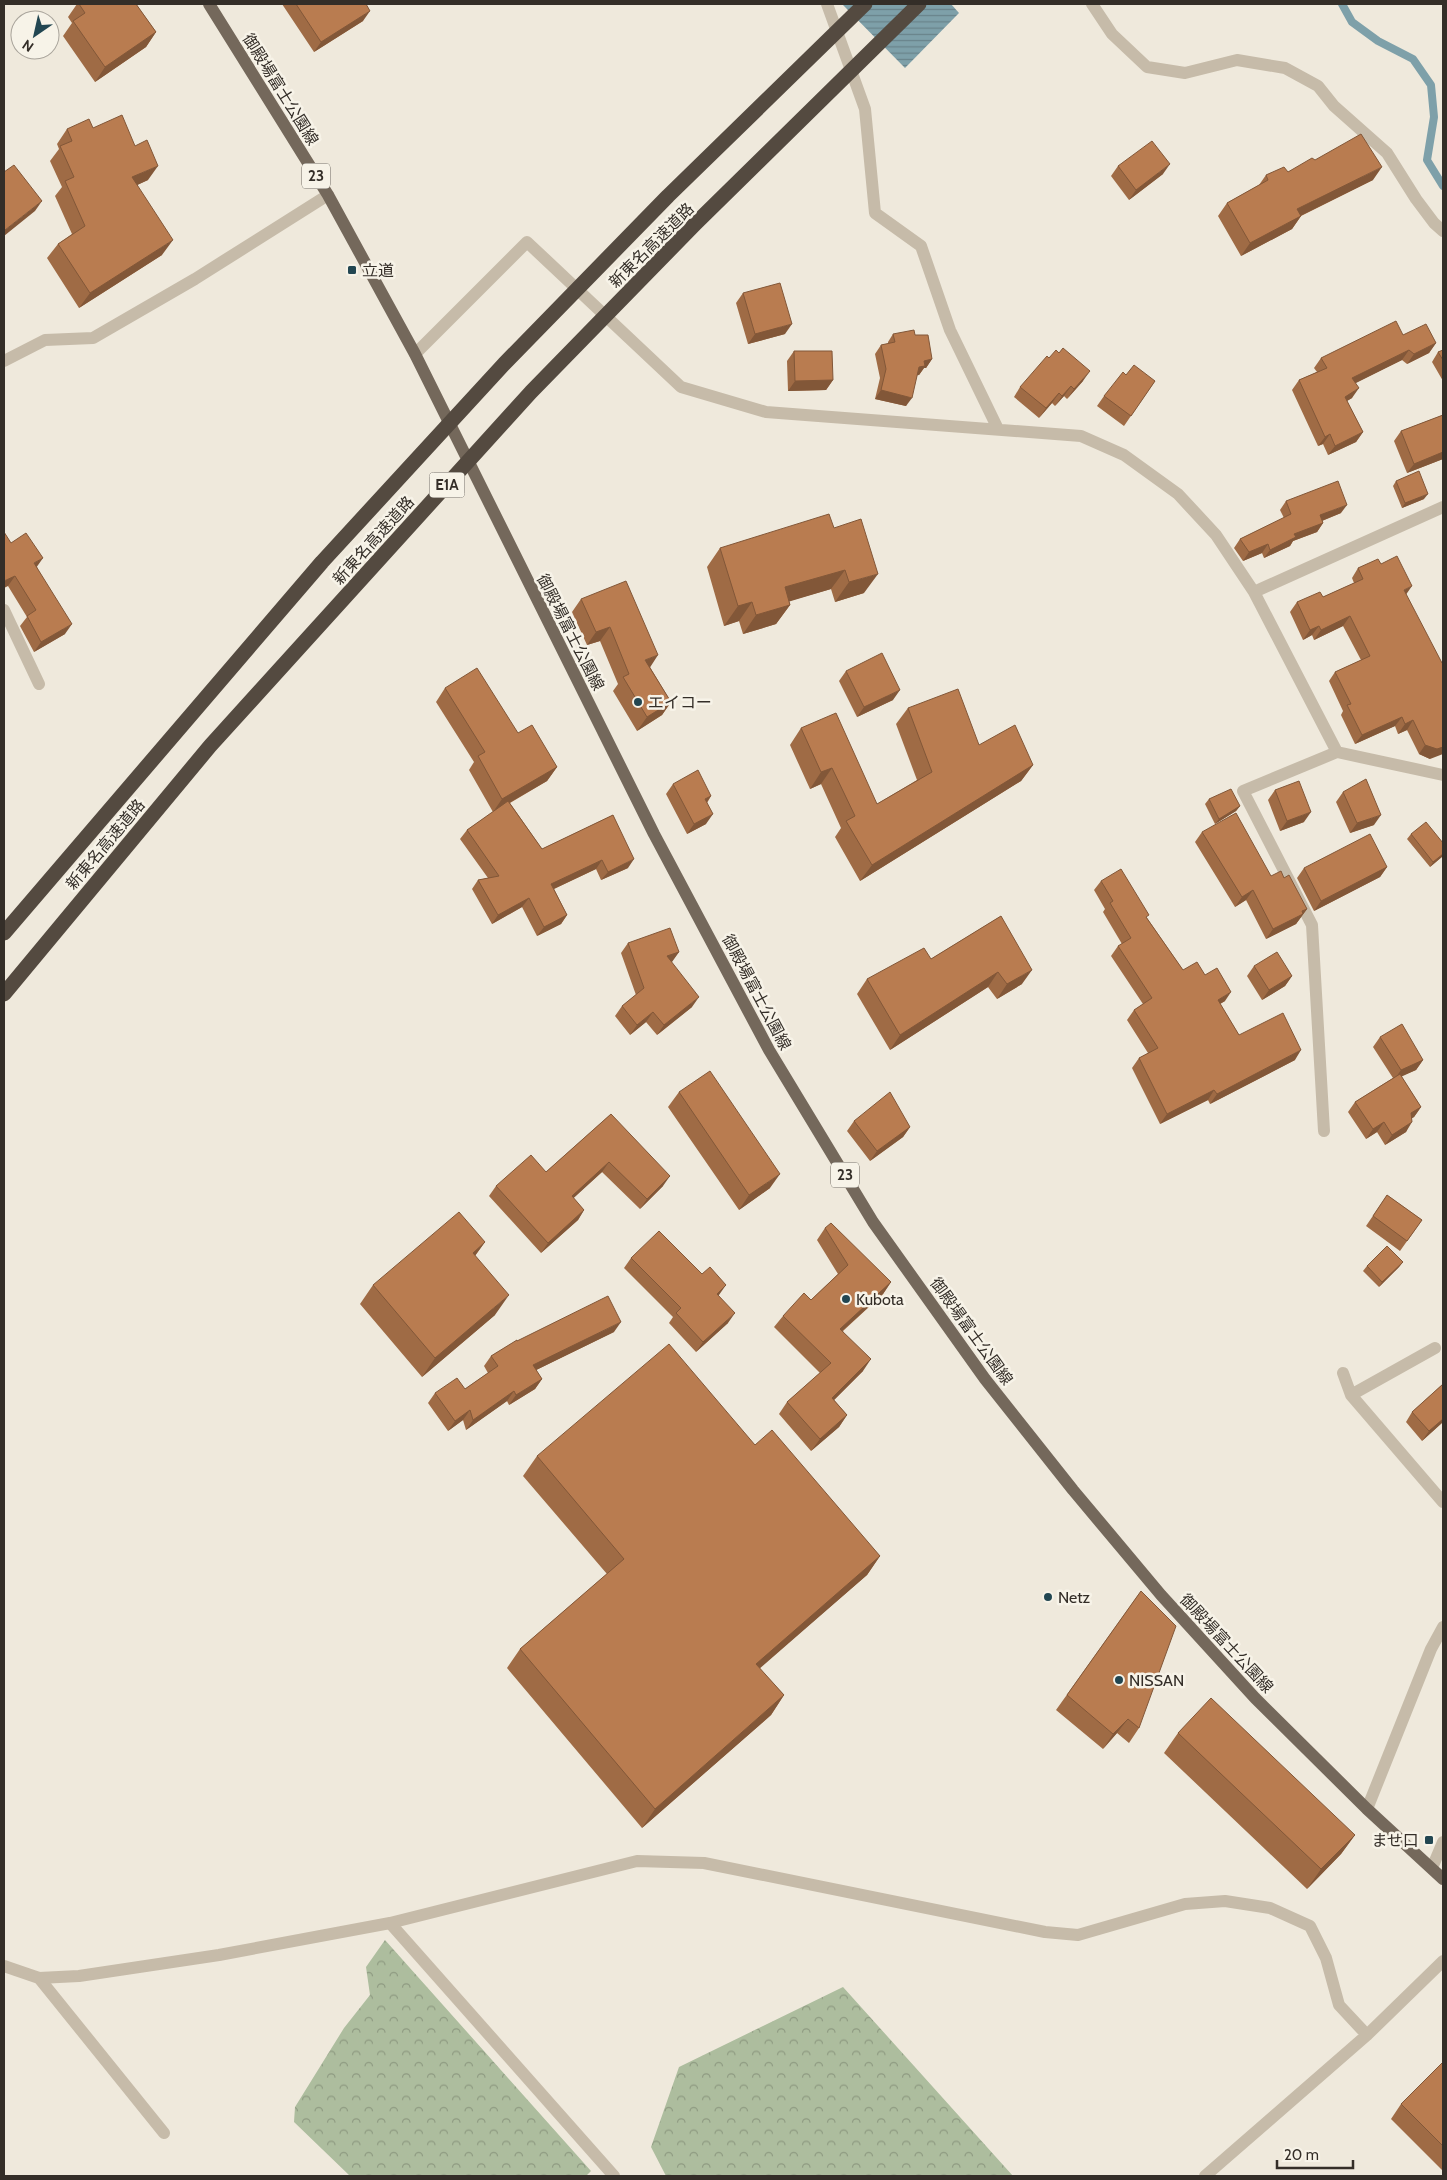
<svg xmlns="http://www.w3.org/2000/svg" width="1447" height="2180" font-family="Cabin,'Noto Sans JP',sans-serif">
<style>
.forest{fill:url(#forest-crowns)}
.water{fill:url(#water-rules)}
.lines{fill:none;stroke-linecap:round;stroke-linejoin:round}
.stream{stroke:#7ea0a9;stroke-width:8}
.minor{stroke:#c6bba9;stroke-width:12}
.major{stroke:#74685b;stroke-width:12}
.highway-bridge{stroke:#544a40;stroke-width:15}
.wall{fill:#9f6b45}
.shaded-wall{fill:#825738}
.building{fill:#b97c50;stroke:#825738}
.poi-dot{fill:#224651;stroke:#f7f3e8;stroke-width:2}
.labels{text-anchor:middle;stroke-width:5;stroke-linejoin:round;paint-order:stroke}
.shield{fill:#f7f3e8;stroke:#6e6962;stroke-width:1}
.shield-label{font-size:15px;font-weight:bold;fill:#342e28}
.street-label{font-size:16px;fill:#342e28;stroke:#f7f3e8}
.poi-label{font-size:16px;fill:#342e28;stroke:#f7f3e8;text-anchor:start}
</style>
<defs>
<pattern id="forest-crowns" width="20" height="18" patternUnits="userSpaceOnUse" patternTransform="scale(1.25)"><rect width="20" height="18" fill="#adbd9e"/><path d="M2 6a3 3 0 1 1 6 0M12 15a3 3 0 1 1 6 0" fill="none" stroke="#8e9a81"/></pattern>
<pattern id="water-rules" width="6" height="5" patternUnits="userSpaceOnUse" patternTransform="scale(1.25)"><rect width="6" height="5" fill="#7ea0a9"/><path d="M0 2.5h6" fill="none" stroke="#68838a"/></pattern>
</defs>
<rect width="100%" height="100%" fill="#efe9dc"/>
<path class="forest" d="M385 1940 591 2171 586 2176H350L294 2122 295 2107 344 2028 370 1995 366 1967Z
M843 1987 1013 2176H666L651 2147 679 2067Z"/>
<path class="water" d="M842 4H951L959 13 905 68Z"/>
<g class="lines">
<path class="stream" d="M1342 4 1352 22 1378 41 1413 59 1431 85 1434 117 1427 160 1443 186"/>
<path class="minor" d="M827 4 865 109 875 213 921 246 950 330 998 429
M1092 4 1112 34 1147 67 1185 73 1237 60 1285 68 1318 86 1334 106 1387 153 1416 199 1434 223 1443 231
M415 354 527 242 681 387 766 412 1081 436 1124 455 1178 494 1216 535 1254 592 1337 752 1443 775
M4 361 45 340 93 338 195 279 328 195
M1254 592 1443 507
M4 610 39 684
M1324 1131 1312 925 1243 791 1337 752
M1343 1373 1351 1395 1443 1502
M1351 1395 1435 1348
M1367 1809 1431 1649 1443 1627
M1432 1868 1443 1842
M390 1923 614 2176
M4 1966 39 1978 79 1976 219 1955 390 1923 637 1861 704 1863 1045 1932 1078 1935 1185 1904 1225 1901 1270 1908 1310 1926 1326 1958 1339 2005 1367 2035
M39 1978 164 2133
M1205 2176 1367 2035 1443 1961"/>
<path class="major" d="M209 4 328 195 415 354 654 834 769 1050 873 1222 985 1379 1073 1490 1161 1595 1255 1698 1367 1809 1443 1879"/>
<path class="highway-bridge" d="M4 933 322 562 504 364 668 196 865 4
M4 994 210 746 531 392 695 224 919 4"/>
</g>
<path class="wall" d="M77 4H136L156 32 146 47 95 82 63 36 72 23 68 17Z
M282 4H366L363 21 314 52Z
M93 128 148 180 137 185 162 255 79 308 47 258 58 244 72 234 55 196 62 187 50 161 59 149 57 144 67 129Z
M1315 160 1373 180 1301 216 1292 229 1241 256 1218 216 1227 203 1259 185 1266 175 1288 172Z
M1118 166 1163 174 1129 200 1111 176Z
M743 293 785 334 748 344 736 303Z
M893 334 915 335 932 359 926 368H924L919 375H917L906 406 875 399 880 378 875 354 881 345 888 344V342Z
M1403 335 1436 343 1429 353 1407 364 1402 360 1355 383 1352 398 1347 401 1363 432 1356 442 1328 455 1323 444 1318 446 1292 390 1299 380 1317 372 1314 368 1321 358Z
M1443 350V381L1432 362 1438 352Z
M794 351 833 380 826 390 788 391 787 361Z
M1126 375 1155 381 1124 426 1097 406 1104 396Z
M1083 381 1067 399 1064 396 1055 406 1052 403 1039 418 1014 397 1020 387Z
M1443 415V459L1407 473 1394 441 1401 431Z
M1396 481 1424 499 1402 508 1393 486Z
M1286 501 1341 513 1322 521 1323 523 1317 532 1293 541 1290 546 1264 558 1262 553 1243 561 1234 548 1240 539 1284 518 1280 510Z
M834 528 864 593 835 602 831 589 789 601 790 605 776 624 743 634 739 621 724 626 707 567 720 548Z
M11 543 37 567 65 634 34 652 20 626 27 617 8 586Z
M1381 564 1406 594 1430 759 1419 754 1407 730 1398 734 1395 726 1355 744 1341 715 1343 711 1329 681 1335 672 1361 660 1343 626 1314 640 1312 635 1303 640 1290 612 1297 602 1323 597 1354 583 1352 578 1358 568Z
M581 599 650 667 671 702 662 715 637 731 613 691 618 684 600 641 587 645 572 612Z
M846 671 893 700 857 717 839 681Z
M445 688 518 733 557 767 547 781 510 803 542 849 613 815 628 868 601 880 596 869 554 889 567 915 561 924 537 936 522 907 492 924 472 889 478 880 488 878 460 839 467 830 493 812 469 770 474 762 436 702Z
M908 708 979 745 1033 765 1021 781 860 881 835 837 841 828 821 784 810 789 790 745 801 728 877 804 917 780 896 724Z
M673 784 711 796 707 803 706 824 687 834 666 794Z
M1275 790 1304 822 1280 831 1268 800Z
M1343 792 1374 825 1350 833 1336 802Z
M1209 799 1240 806 1236 811 1215 824 1205 804Z
M1202 832 1271 876 1284 878 1307 909 1296 924 1266 939 1246 900 1235 907 1195 842Z
M1411 834 1443 843V856L1430 867 1407 839Z
M1387 867 1380 877 1314 911 1297 878 1304 868Z
M1101 881 1147 918 1183 970 1205 975 1225 1001 1220 1004 1239 1035 1295 1060 1210 1104 1208 1100 1160 1124 1132 1068 1139 1058 1148 1053 1127 1020 1134 1010 1143 1004 1111 956 1118 946 1122 944 1103 912 1105 909 1094 890Z
M1001 916 1022 984 997 999 988 987 890 1050 857 994 867 979 931 959Z
M628 943 679 952 671 962 692 1007 657 1035 646 1022 630 1035 615 1016 622 1006 636 995 621 953Z
M1254 966 1292 976 1285 986 1262 1000 1247 976Z
M1380 1037 1423 1060 1416 1070 1401 1076 1421 1107 1414 1117 1412 1118 1406 1132 1385 1145 1377 1132 1366 1139 1348 1112 1355 1102 1393 1078 1373 1047Z
M679 1092 770 1188 739 1210 668 1107Z
M611 1114 663 1186 640 1209 602 1172 573 1198 584 1210 578 1220 541 1253 489 1196 496 1186 546 1172Z
M854 1121 910 1127 903 1137 870 1161 847 1131Z
M1387 1195 1422 1220 1400 1251 1366 1226Z
M825 1228 891 1282 883 1294 843 1331 863 1371 834 1400 847 1415 839 1427 811 1451 779 1414 787 1402 820 1373 774 1327 783 1316 811 1300 838 1274 817 1240Z
M485 1242 475 1256 495 1315 422 1377 360 1304 373 1285Z
M631 1258 719 1296 728 1323 696 1352 669 1323 673 1317 624 1268Z
M1403 1262 1399 1267 1379 1287 1363 1271 1367 1266Z
M614 1332 536 1370 542 1379 535 1389 509 1405 507 1401 466 1430 463 1420 448 1431 428 1403 435 1393 465 1389 488 1373 484 1366 491 1356 517 1341Z
M1443 1384V1422L1422 1441 1406 1422 1412 1412Z
M755 1445 880 1556 867 1575 759 1668 784 1695 771 1715 642 1828 507 1668 520 1649 607 1574 523 1476 537 1456Z
M1141 1591 1139 1728 1129 1743 1117 1733 1103 1749 1056 1710Z
M1178 1733 1355 1835 1341 1854 1307 1889 1164 1753Z
M1443 2062V2171L1391 2119 1401 2104Z"/>
<path class="shaded-wall" d="M370 11 363 21 314 52 321 42Z
M156 32 146 47 95 82 105 67Z
M1170 164 1163 174 1129 200 1136 190Z
M158 166 148 180 122 192 132 177Z
M1382 167 1373 180 1288 222 1297 209Z
M42 201 35 211 4 236V232L5 230Z
M1301 216 1292 229 1241 256 1250 243Z
M173 240 162 255 79 308 90 293Z
M792 324 785 334 748 344 755 334Z
M1436 343 1429 353 1407 364 1414 354Z
M1409 350 1402 360 1346 388 1352 378Z
M932 359 926 368H924L919 375 913 376 924 361Z
M1090 371 1083 381 1067 399 1074 389Z
M833 380 826 390 788 391 795 381Z
M1071 386 1064 396 1055 406 1062 396Z
M1359 388 1352 398 1338 406 1345 397Z
M881 390 912 398 906 406 875 399Z
M1059 393 1052 403 1039 418 1046 408Z
M1363 432 1356 442 1328 455 1335 446Z
M1330 434 1323 444 1318 446 1325 437Z
M1443 452V459L1407 473 1414 464Z
M1428 494 1424 499 1402 508 1405 503Z
M1347 505 1341 513 1314 524 1320 515Z
M1323 523 1317 532 1293 541 1290 546 1264 558 1270 550 1294 534Z
M1268 544 1262 553 1243 561 1249 552Z
M43 558 36 568 34 563Z
M845 570 831 589 771 607 785 587Z
M878 574 864 593 835 602 849 582Z
M15 576 8 586 4 588V581Z
M1412 586 1405 596 1404 590Z
M752 602 739 621 724 626 738 606Z
M790 605 776 624 743 634 756 615Z
M1350 616 1343 626 1314 640 1321 630Z
M72 624 65 634 34 652 41 642Z
M1319 626 1312 635 1303 640 1310 630Z
M610 627 600 641 587 645 596 632Z
M658 655 649 669 645 660Z
M900 690 893 700 857 717 864 707Z
M671 702 662 715 637 731 647 717Z
M1402 717 1395 726 1355 744 1362 735Z
M1413 720 1407 730 1398 734 1405 724Z
M1425 745 1443 747V754L1430 759 1419 754Z
M1033 765 1021 781 860 881 872 865Z
M557 767 547 781 493 812 502 799Z
M832 768 821 784 810 789 821 772Z
M711 796 704 806 705 799Z
M1240 806 1236 811 1215 824 1219 819Z
M1311 812 1304 822 1280 831 1287 821Z
M713 814 706 824 687 834 694 824Z
M1381 815 1374 825 1350 833 1357 823Z
M1443 854V856L1430 867 1433 862Z
M634 859 628 868 601 880 608 872Z
M602 860 596 869 545 893 551 884Z
M1387 867 1380 877 1314 911 1321 901Z
M1253 890 1246 900 1235 907 1242 897Z
M529 898 522 907 492 924 498 915Z
M1307 909 1296 924 1266 939 1273 929Z
M567 915 561 924 537 936 544 927Z
M679 952 672 962 660 966 667 956Z
M1032 970 1022 984 997 999 1007 984Z
M998 972 988 987 890 1050 900 1035Z
M1292 976 1285 986 1262 1000 1269 990Z
M1231 992 1225 1001 1211 1009 1218 1000Z
M699 997 692 1007 657 1035 664 1025Z
M653 1012 646 1022 630 1035 637 1025Z
M1301 1050 1295 1060 1210 1104 1217 1094Z
M1423 1060 1416 1070 1394 1080 1401 1070Z
M1214 1090 1208 1100 1160 1124 1167 1114Z
M1421 1107 1414 1117 1404 1123 1411 1113Z
M1384 1122 1377 1132 1366 1139 1373 1129Z
M1412 1122 1406 1132 1385 1145 1392 1135Z
M910 1127 903 1137 870 1161 877 1151Z
M609 1162 602 1172 565 1206 572 1196Z
M780 1174 770 1188 739 1210 749 1195Z
M670 1176 663 1186 640 1209 647 1199Z
M584 1210 578 1220 541 1253 548 1243Z
M485 1242 471 1261 473 1253Z
M1403 1262 1399 1267 1379 1287 1382 1282Z
M891 1282 883 1294 832 1340 840 1329Z
M726 1285 719 1295 710 1304 717 1294Z
M509 1295 495 1315 422 1377 435 1358Z
M735 1313 728 1323 696 1352 703 1342Z
M621 1322 614 1332 526 1375 533 1365Z
M871 1359 863 1371 824 1410 832 1398Z
M542 1379 535 1389 509 1405 516 1395Z
M514 1391 507 1401 466 1430 473 1420Z
M470 1410 463 1420 448 1431 455 1421Z
M847 1415 839 1427 811 1451 820 1439Z
M1443 1419V1422L1422 1441 1429 1431Z
M880 1556 867 1575 742 1684 756 1664Z
M784 1695 771 1715 642 1828 655 1809Z
M1128 1719 1117 1733 1103 1749 1113 1734Z
M1355 1835 1341 1854 1307 1889 1321 1869Z"/>
<path class="building" d="M79 4H136L156 32 105 67 73 21 85 13Z
M296 4H366L370 11 321 42Z
M122 115 135 146 147 140 158 166 132 177 173 240 90 293 58 244 85 226 65 181 74 177 60 146 72 141 67 129 89 119 93 128Z
M1361 134 1382 167 1297 209 1301 216 1250 243 1227 203 1268 180 1266 175 1284 167 1288 172 1312 158 1315 160Z
M1152 141 1170 164 1136 190 1118 166Z
M14 165 42 201 5 230 4 228V172Z
M780 283 792 324 755 334 743 293Z
M1396 321 1403 335 1426 324 1436 343 1414 354 1409 350 1352 378 1359 388 1345 397 1363 432 1335 446 1330 434 1325 437 1299 380 1327 368 1321 358Z
M914 330 915 335H928L932 359 924 361 925 366 919 367 912 398 881 390 886 369 881 345 895 342 893 334Z
M1063 348 1090 371 1074 389 1071 386 1062 396 1059 393 1046 408 1020 387 1047 356 1049 358 1056 350 1059 353Z
M1443 350V360L1438 352Z
M794 351H832L833 380 795 381Z
M1134 365 1155 381 1131 416 1104 396 1123 372 1126 375Z
M1443 415V452L1414 464 1401 431Z
M1419 471 1428 494 1405 503 1396 481Z
M1338 481 1347 505 1320 515 1323 523 1294 534 1296 537 1270 550 1268 544 1249 552 1240 539 1291 514 1286 501Z
M829 514 834 528 861 519 878 574 849 582 845 570 785 587 790 605 756 615 752 602 738 606 720 548Z
M4 532 11 543 26 533 43 558 34 563 72 624 41 642 27 616 36 610 15 576 4 581Z
M1397 556 1412 586 1404 590 1442 663 1443 662V747L1437 749 1425 745 1413 720 1405 724 1402 717 1362 735 1347 705 1351 704 1335 672 1370 656 1350 616 1321 630 1319 626 1310 630 1297 602 1320 592 1323 597 1363 579 1358 568 1378 559 1381 564Z
M626 581 658 655 645 660 671 702 647 717 623 677 629 674 610 627 596 632 581 599Z
M882 653 900 690 864 707 846 671Z
M477 668 518 733 532 725 557 767 502 799 478 756 485 752 445 688Z
M958 689 979 745 1015 725 1033 765 872 865 846 821 855 816 832 768 821 772 801 728 836 713 877 804 932 772 908 708Z
M698 770 711 796 705 799 713 814 694 824 673 784Z
M1366 779 1381 815 1357 823 1343 792Z
M1299 781 1311 812 1287 821 1275 790Z
M1231 789 1240 806 1219 819 1209 799Z
M508 801 542 849 613 815 634 859 608 872 602 860 551 884 567 915 544 927 529 898 498 915 478 880 499 876 467 830Z
M1236 813 1271 876 1281 871 1284 878 1289 875 1307 909 1302 911 1303 914 1273 929 1253 890 1242 897 1202 832Z
M1426 822 1443 843V854L1433 862 1411 834Z
M1370 834 1387 867 1321 901 1304 868Z
M1121 869 1149 915 1146 917 1183 970 1197 962 1205 975 1217 968 1231 992 1218 1000 1239 1035 1283 1013 1301 1050 1217 1094 1214 1090 1167 1114 1139 1058 1158 1048 1134 1010 1152 998 1118 946 1131 938 1110 903 1113 901 1101 881Z
M1001 916 1032 970 1007 984 998 972 900 1035 867 979 924 948 931 959Z
M670 928 679 952 667 956 699 997 664 1025 653 1012 637 1025 622 1006 644 988 628 943Z
M1277 952 1292 976 1269 990 1254 966Z
M1402 1024 1423 1060 1401 1070 1380 1037Z
M710 1071 780 1174 749 1195 679 1092Z
M1400 1074 1421 1107 1411 1113 1412 1122 1392 1135 1384 1122 1373 1129 1355 1102Z
M890 1092 910 1127 877 1151 854 1121Z
M611 1114 670 1176 647 1199 609 1162 572 1196 584 1210 548 1243 496 1186 531 1155 546 1172Z
M1387 1195 1422 1220 1407 1241 1373 1216Z
M459 1212 485 1242 473 1253 509 1295 435 1358 373 1285Z
M831 1223 891 1282 840 1329 871 1359 832 1398 847 1415 820 1439 787 1402 831 1363 783 1316 804 1293 811 1300 848 1265 825 1228Z
M659 1231 702 1274 710 1267 726 1285 717 1294 735 1313 703 1342 676 1313 681 1308 631 1258Z
M1387 1246 1403 1262 1382 1282 1367 1266Z
M608 1296 621 1322 533 1365 542 1379 516 1395 514 1391 473 1420 470 1410 455 1421 435 1393 457 1378 465 1389 498 1366 491 1356 517 1340V1341Z
M669 1344 755 1445 772 1430 880 1556 756 1664 784 1695 655 1809 520 1649 624 1559 537 1456Z
M1443 1384V1419L1429 1431 1412 1412Z
M1141 1591 1176 1626 1139 1728 1128 1719 1113 1734 1067 1695Z
M1211 1698 1355 1835 1321 1869 1178 1733Z
M1443 2062V2146L1401 2104Z"/>
<g class="poi-dot">
<rect x="347" y="265" width="10" height="10" rx="2.5"/>
<circle cx="638" cy="702" r="5"/>
<circle cx="846" cy="1299" r="5"/>
<circle cx="1048" cy="1597" r="5"/>
<circle cx="1119" cy="1680" r="5"/>
<rect x="1424" y="1835" width="10" height="10" rx="2.5"/>
</g>
<g class="labels">
<g class="shield">
<rect x="302" y="163.5" width="28" height="25" rx="4"/>
<rect x="429.5" y="472.5" width="35" height="25" rx="4"/>
<rect x="831" y="1162.5" width="28" height="25" rx="4"/>
</g>
<g class="shield-label">
<text x="316" y="181">23</text>
<text x="447" y="490">E1A</text>
<text x="845" y="1180">23</text>
</g>
<g class="street-label">
<text transform="translate(281 89) rotate(58)" y="6">御殿場富士公園線</text>
<text transform="translate(651 245) rotate(-45)" y="6">新東名高速道路</text>
<text transform="translate(373 540) rotate(-48)" y="6">新東名高速道路</text>
<text transform="translate(571 632) rotate(63)" y="6">御殿場富士公園線</text>
<text transform="translate(105 844) rotate(-50)" y="6">新東名高速道路</text>
<text transform="translate(757 992) rotate(62)" y="6">御殿場富士公園線</text>
<text transform="translate(972 1331) rotate(54)" y="6">御殿場富士公園線</text>
<text transform="translate(1227 1643) rotate(47)" y="6">御殿場富士公園線</text>
</g>
<g class="poi-label">
<text x="362" y="276">立道</text>
<text x="648" y="708">エイコー</text>
<text x="856" y="1305">Kubota</text>
<text x="1058" y="1603">Netz</text>
<text x="1129" y="1686">NISSAN</text>
<text x="1419" y="1846" text-anchor="end">ませ口</text>
</g>
</g>
<rect width="1447" height="2180" fill="none" stroke="#342e28" stroke-width="10"/>
<g transform="translate(35 35) rotate(214)"><circle r="24" fill="#f7f3e8" stroke="#a9a49b"/>
<path d="M0-4L9 19L0 12L-9 19Z" fill="#224651"/>
<text y="-8" font-size="14" font-weight="bold" text-anchor="middle" fill="#342e28">N</text>
</g>
<path d="M1277 2160v8h76v-8" fill="none" stroke="#342e28" stroke-width="2.5"/>
<text x="1284" y="2160" font-size="15" fill="#342e28" stroke="#f7f3e8" stroke-width="4" paint-order="stroke">20 m</text>
</svg>
